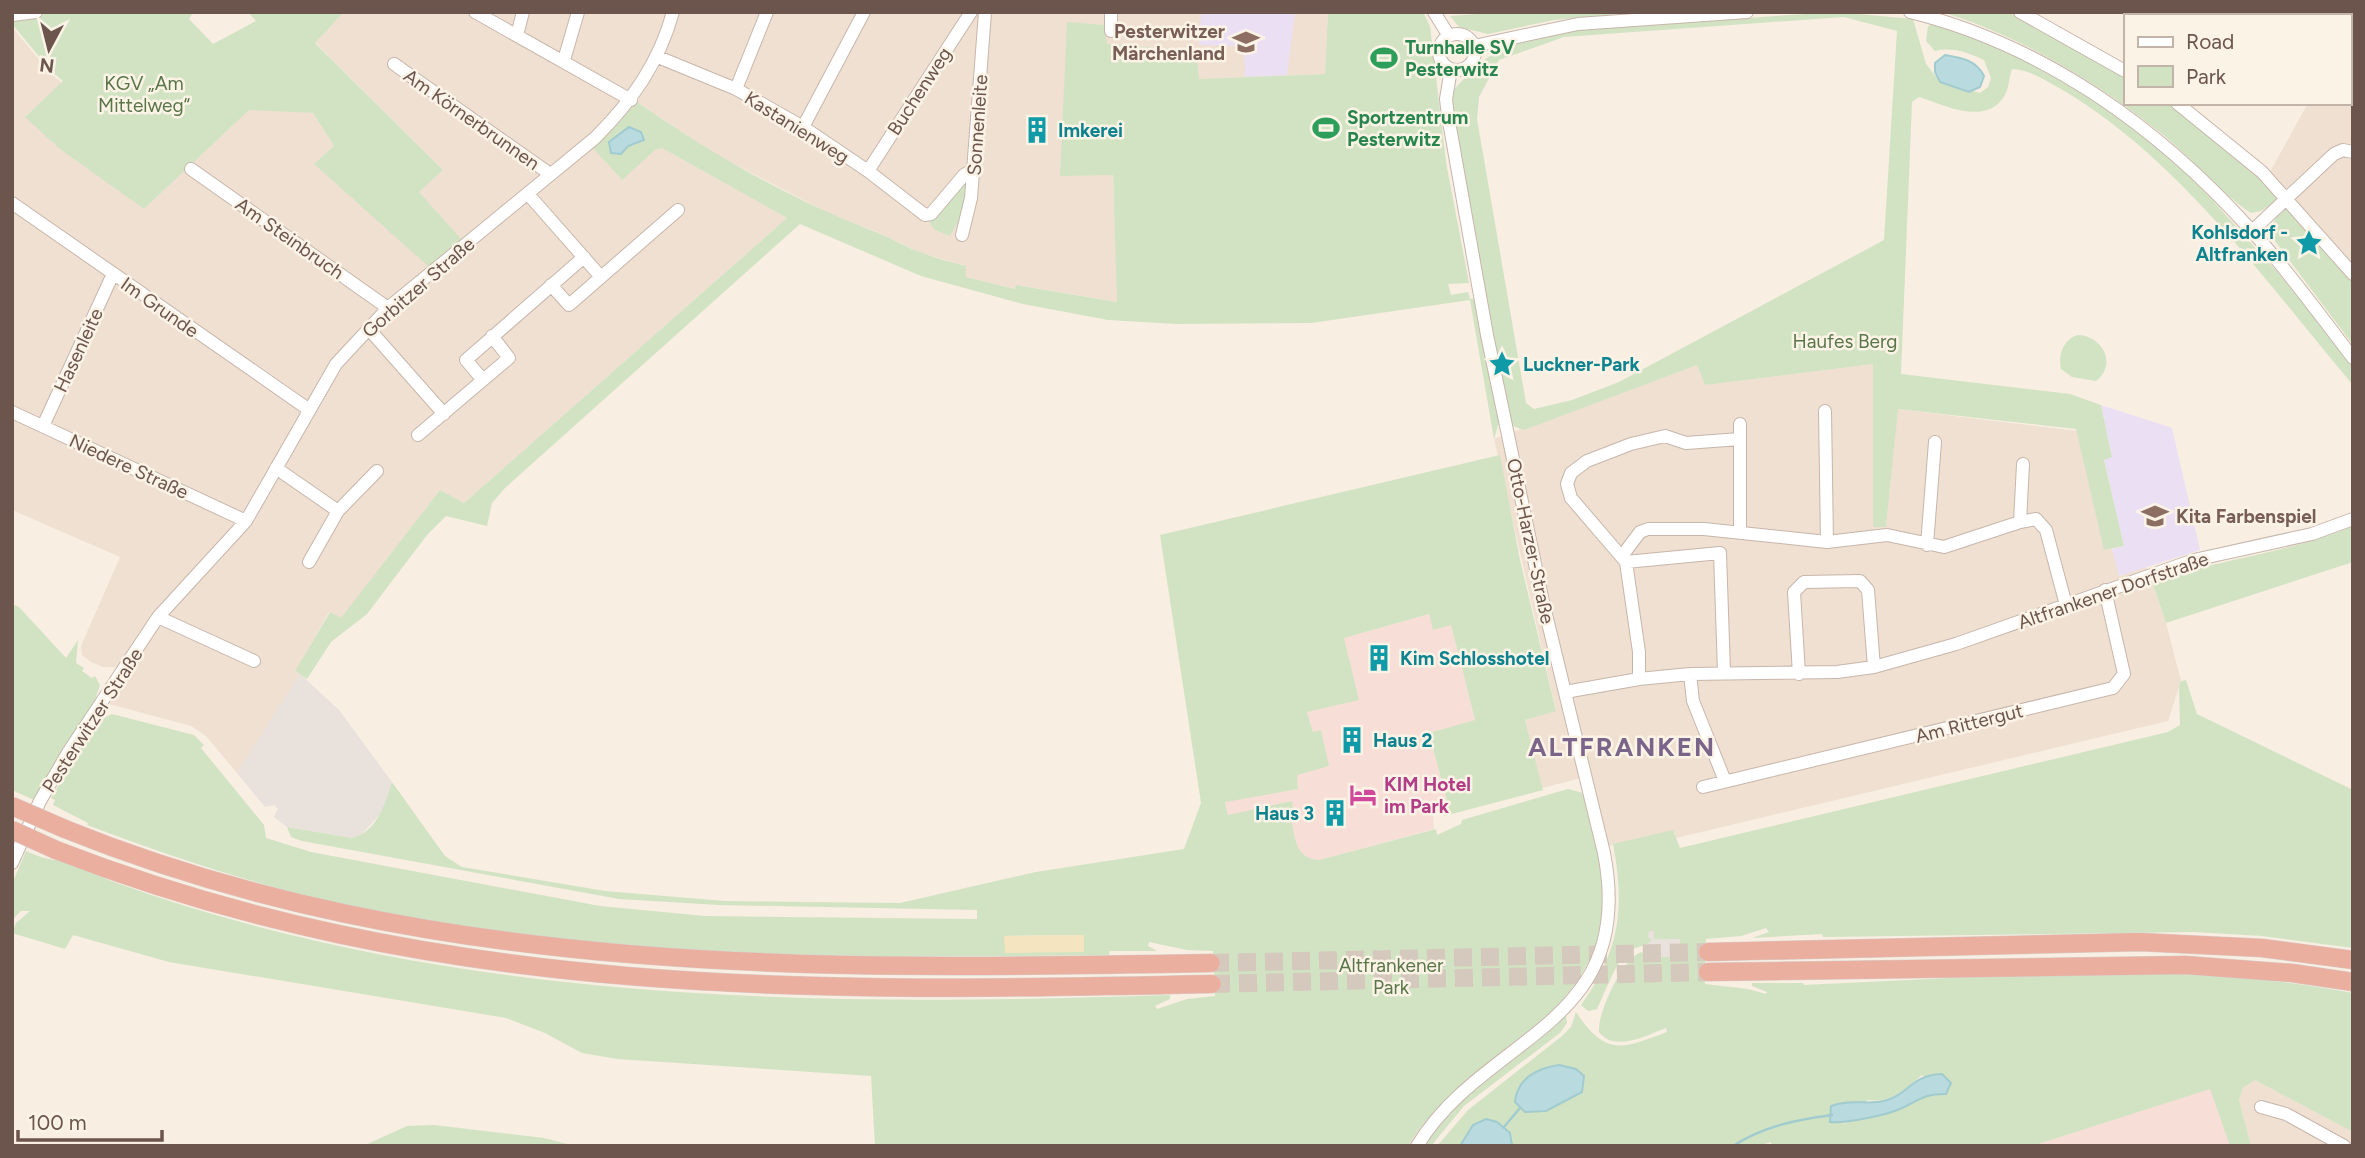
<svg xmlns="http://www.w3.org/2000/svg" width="2365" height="1158" font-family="Figtree,sans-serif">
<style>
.residential{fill:#efe0d1}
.commercial{fill:#f7dfd7}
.industrial{fill:#e8e1dc}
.education{fill:#ebdff4}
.green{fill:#d2e3c3;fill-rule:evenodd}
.sand{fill:#f4e5c0}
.water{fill:#b9dbdf;stroke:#a1cbcf;stroke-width:2}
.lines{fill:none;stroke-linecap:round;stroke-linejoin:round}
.stream{stroke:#a1cbcf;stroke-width:2.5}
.highway-tunnel{stroke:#d5c8bc;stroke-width:18;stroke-dasharray:18 9;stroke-linecap:butt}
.minor-casing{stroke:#c7b6ab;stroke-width:14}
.highway-casing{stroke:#d6cfcd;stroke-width:19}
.minor{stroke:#fff;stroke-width:12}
.highway{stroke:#ebafa0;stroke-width:18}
.highway-bridge-casing{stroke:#d6cfcd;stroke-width:19;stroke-linecap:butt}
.highway-bridge{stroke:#ebafa0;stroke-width:18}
.labels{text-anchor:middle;stroke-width:5;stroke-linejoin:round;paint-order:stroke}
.education-label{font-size:19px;font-weight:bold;fill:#785e54;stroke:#fcf3e7;text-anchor:end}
.leisure-label{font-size:19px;font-weight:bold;fill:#27864d;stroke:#fcf3e7;text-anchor:start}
.park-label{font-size:19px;fill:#597649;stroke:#fcf3e7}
.street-label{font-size:19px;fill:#6c554c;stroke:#fcf3e7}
.culture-label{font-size:19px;font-weight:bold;fill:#0d838f;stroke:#fcf3e7;text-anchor:start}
.hotel-label{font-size:19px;font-weight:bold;fill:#b23c85;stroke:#fcf3e7;text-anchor:start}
.district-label{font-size:26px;font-weight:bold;letter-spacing:2px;fill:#7a6489;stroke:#fcf3e7}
</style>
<rect width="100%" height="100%" fill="#f8eee2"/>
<path class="residential" d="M344 12H667L652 52 620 103 586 139 655 150 662 148 787 218 464 503 440 490 341 619 329 612 295 672 300 674 237 773 206 736 191 726 109 704 124 675 115 667H103L91 662 82 655 81 646 120 557 12 510V27L50 73 62 83 26 116 144 209 249 109 313 113 334 146 314 165 419 192 443 170 315 42Z
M679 12H1328L1325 74 1199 79 1107 44 1118 302 1017 285 1016 289 965 277 966 266 921 253 873 230 840 219 717 155 637 102 662 62Z
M2349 69 2353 71V282L2263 179 2270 172 2308 103H2349Z
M1873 364 1874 527H1886L1897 409 2078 431 2105 550 2112 549 2120 576 2146 566 2166 623 2181 681 2168 721 1676 838 1674 831 1609 846 1589 776 1542 788 1525 720 1556 710 1494 439 1697 365 1705 385Z
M2255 1080 2353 1132V1146H2251L2239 1100 2243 1088Z"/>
<path class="commercial" d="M1429 614 1451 625 1475 721 1429 733 1448 806 1443 807 1444 813 1433 815 1434 829 1319 860 1307 859 1299 853 1258 807V810L1228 815 1225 801 1298 789 1296 775 1321 730 1313 732 1307 712 1344 638Z
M2210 1088 2230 1146H2032Z"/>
<path class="industrial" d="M300 674 339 710 392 782 383 811 360 836 352 838 287 827 274 817 278 809 275 805 265 807 237 773Z
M1649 931H1655V939H1680V957H1653L1645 952Z"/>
<path class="education" d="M1201 12H1295L1287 75 1245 77 1244 46 1199 45Z
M2101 405 2172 428 2200 550 2119 576 2112 549 2124 546 2104 459 2112 456Z"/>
<path class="green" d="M43 12H193L189 19 213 44 256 21 248 12H344L315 43 443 170 419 192 462 240 429 267 314 164 334 146 313 113 249 110 144 209 60 149 25 117 63 81 51 71 12 24V20Z
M1328 12H1423L1430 26 1446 162 1469 283 1448 284 1451 295 1468 292 1470 299 1477 298 1500 419 1494 439 1470 300 1311 323 1177 324 1108 320 1023 304 921 276 800 224 505 488 492 503 487 526 446 516 427 535 367 614 331 642 307 679 295 671 330 612 341 618 440 490 464 503 787 218 662 148 655 150 622 180 592 147 637 102C711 153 787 198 871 230 888 236 903 246 920 252 934 258 951 262 966 266V277L1015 289 1016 285 1117 302 1113 175 1060 176 1067 22 1104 25 1107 44 1196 51 1199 79 1325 74Z
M1502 12H1638L1554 20 1488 34 1459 27 1450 16Z
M1836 12 1913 19 1926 64 1940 82 1980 93 1988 87 1991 78 1984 60C1966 52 1954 47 1935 51L1926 41 1928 26 1935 24 1992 42 2057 76 2127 123 2170 158 2205 192 2279 274 2353 365V385C2265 281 2180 159 2061 89 2044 80 2031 70 2012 69 2009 77 2009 88 2005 95 1987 127 1944 105 1919 97L1912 102 1901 374 2070 394 2101 405 2112 457 2104 460 2124 546 2104 550 2076 429 1898 409 1886 527H1873V364L1705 385 1697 365 1524 430 1510 425 1460 163 1451 93C1461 82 1481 60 1492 55V51L1544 35 1581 29ZM1844 17 1897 31 1884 240 1619 382 1572 400 1534 409 1526 403 1477 119 1479 97 1499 60 1564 37Z
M1942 12H2015L2125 77V103L2170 104 2263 179 2280 199 2261 211 2251 213C2219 192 2193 159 2162 134 2096 82 2023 37 1942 12Z
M967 181 965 210 950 236 935 230 926 218Z
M2286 206 2353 282V345L2269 233 2275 219Z
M2077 335C2102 335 2118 364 2096 381L2072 377 2061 369C2058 355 2063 340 2077 335Z
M1500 455 1520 560 1556 711 1525 720 1543 790 1444 816 1443 807 1448 805 1429 733 1475 720 1451 625 1433 630 1429 614 1344 638 1359 700 1307 712 1313 732 1321 730 1329 766 1297 775 1298 789 1225 802 1228 815 1292 801 1294 819 1291 820C1296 840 1295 858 1319 860L1436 829 1437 835 1461 824 1462 820 1568 789 1583 793C1591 824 1602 855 1604 887 1609 968 1549 1019 1491 1064 1460 1088 1429 1111 1408 1146H875L871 1076 617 1059 582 1053 545 1033 506 1018 169 962 73 935 65 949 12 933 16 923 30 911H21L12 920V884L26 851C37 856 48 860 57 860 66 861 105 879 117 883 452 1004 817 1007 1170 995V999L1155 1006 1157 1009 1187 999 1215 996 1213 951 1187 950 1149 942 1148 946 1157 951H1110L1109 955C840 958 566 961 303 895 230 876 158 852 87 825L88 823 53 805 55 800 51 798 97 721 112 714 194 735 204 745 201 748 264 825 266 838 311 852 600 906 705 916 977 919V910L718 905 619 899 302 841 291 837 287 827 352 838C377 832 385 804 392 782L445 856 462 867 605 891 725 901 900 903 1036 872 1184 849 1201 803 1160 535ZM1084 935V952H1005V936Z
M2353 526V562L2166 623 2152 582C2218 559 2289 553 2353 526Z
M12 604 19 607 66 658 78 640 76 663 84 668 82 671 92 678 95 676 100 685 94 703 34 800 12 790Z
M2186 680 2197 714 2353 790V948L2262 936 2194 932 1823 937 1822 934 1752 938 1769 932 1766 928 1741 936 1706 939 1705 984 1748 989 1766 994 1767 992 1752 986V983H1803L1804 985C1985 978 2173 958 2353 993V1132L2255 1080 2243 1088 2239 1100 2251 1146H2230L2210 1089 2032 1146H1772L1771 1142 1758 1146H1437L1468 1110 1562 1036 1571 1027 1576 1012C1606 1057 1622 1049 1667 1032L1666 1028C1647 1035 1615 1053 1599 1032 1597 1014 1622 959 1641 952L1653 957H1680V939H1654V931H1649L1648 937 1652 940C1644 948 1635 946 1627 952 1616 962 1604 995 1597 1009L1588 1011 1581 1005C1620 951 1625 908 1613 844L1673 830 1680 848 2168 732 2180 725 2179 686 2181 681ZM1922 1075 1946 1094C1915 1094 1921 1102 1898 1110 1881 1116 1860 1119 1842 1124L1868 1100C1892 1103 1904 1090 1922 1075Z
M1566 1016 1567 1023 1560 1033 1464 1106 1431 1146H1424L1446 1116 1463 1100Z
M434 1125 544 1138 575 1146H363L407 1126Z"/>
<path class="sand" d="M1084 935V952L1005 953 1004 936Z"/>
<path class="water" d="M1945 55C1962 58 1976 60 1984 76L1980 87 1969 92 1940 82 1935 72V63Z
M629 127 641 132 644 140 628 146 621 154 611 153 609 142Z
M1559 1065 1576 1069 1584 1076 1582 1092 1546 1111 1525 1112 1515 1102C1517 1078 1538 1068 1559 1065Z
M1942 1074 1951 1083 1946 1094C1922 1094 1920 1100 1900 1109 1887 1115 1843 1124 1830 1122L1831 1106C1852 1098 1871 1106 1887 1100 1912 1092 1909 1076 1942 1074Z
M1486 1119 1497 1122 1510 1133 1512 1146H1460L1473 1125Z"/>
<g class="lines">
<path class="stream" d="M1504 1127 1520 1108
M1733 1146C1764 1126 1795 1120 1832 1115"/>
<path class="highway-tunnel" d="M1211 963 1708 952
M1212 984 1708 972"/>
<defs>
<path id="minor" d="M475 12 631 100
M1111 12V31
M1434 12 1449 36
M1910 12C2044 45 2159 128 2250 229 2287 269 2319 314 2353 358
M2020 12 2125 71
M12 15 36 12
M1439 52a18 18 0 1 1 36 0a18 18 0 1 1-36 0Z
M517 35 523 12
M1474 46 1578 24 1747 12
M658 57 736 89 803 127 868 171 925 215 931 214 964 175 974 169
M564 60 578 12
M394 64 550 174
M736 89 767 12
M2177 103 2262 172 2353 274
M803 127 864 12
M191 169 388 308
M868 171 971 12
M528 194 601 277
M12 203 308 409
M2252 231 2334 154 2343 150 2353 152
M962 235 971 198 985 12
M551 285 569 305 678 210
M368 328 444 414
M483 380 509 358 492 336
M1825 411 1827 542
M12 412 246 521
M43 426 113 274
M418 435 483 380 466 360 584 257
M276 468 338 511 377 471
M2020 522 2023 464
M1740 533V424
M1927 545 1935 442
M1622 556 1640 532 1648 529H1704L1827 542 1887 535 1944 547 2020 522 2036 519 2046 530 2066 605
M309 562 338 511
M1626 562 1720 553 1724 672
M158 617 254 661
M1690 674 1693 701 1725 781
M1799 674 1794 592 1804 582 1860 581 1868 590 1874 667
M1639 679V652L1626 562 1571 498 1567 484 1571 473 1587 461 1631 444 1665 436 1686 443 1740 439
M1565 692 1639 679 1690 674 1837 672 1874 667 1956 644 2194 560 2312 534 2353 519
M1703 787 2113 688 2124 674 2105 590
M12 863 40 801 69 751 158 617 246 521 336 364 388 308 595 138C632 101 659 63 673 12
M2261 1107 2286 1114 2344 1146
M1417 1146C1485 1034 1638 1027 1604 853L1543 602 1487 335 1448 116 1446 99 1451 69"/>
<path id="highway" d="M65 829C431 977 824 970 1211 963
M56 850C437 998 811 993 1212 984
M1708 952 2139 942 2262 948 2353 960
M1708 972 2185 965 2292 973 2353 982"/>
</defs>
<use href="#minor" class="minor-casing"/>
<use href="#highway" class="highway-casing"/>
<use href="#minor" class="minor"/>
<use href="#highway" class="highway"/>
<defs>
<path id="highway-bridge" d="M12 806 65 829
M12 830 56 850"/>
</defs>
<use href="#highway-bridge" class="highway-bridge-casing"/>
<use href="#highway-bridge" class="highway-bridge"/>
</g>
<defs>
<symbol id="school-bare" viewBox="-9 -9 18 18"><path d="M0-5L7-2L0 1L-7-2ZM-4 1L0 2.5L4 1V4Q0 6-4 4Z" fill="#8d6e63" stroke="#fcf3e7" stroke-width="2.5" paint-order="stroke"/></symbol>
<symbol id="stadium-bare" viewBox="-9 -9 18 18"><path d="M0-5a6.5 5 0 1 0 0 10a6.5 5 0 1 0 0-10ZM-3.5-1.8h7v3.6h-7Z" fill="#2e9e5b" stroke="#fcf3e7" stroke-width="2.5" paint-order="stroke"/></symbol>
<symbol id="building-bare" viewBox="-9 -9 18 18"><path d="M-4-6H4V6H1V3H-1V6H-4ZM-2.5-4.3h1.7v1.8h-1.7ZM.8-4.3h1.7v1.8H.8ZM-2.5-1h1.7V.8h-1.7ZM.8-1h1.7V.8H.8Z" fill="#0f9aa8" stroke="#fcf3e7" stroke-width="2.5" paint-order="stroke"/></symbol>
<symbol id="sight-bare" viewBox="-9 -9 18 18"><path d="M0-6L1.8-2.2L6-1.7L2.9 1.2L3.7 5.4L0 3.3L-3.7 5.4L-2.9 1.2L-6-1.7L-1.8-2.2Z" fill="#0f9aa8" stroke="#fcf3e7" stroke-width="2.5" paint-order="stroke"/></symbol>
<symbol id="hotel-bare" viewBox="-9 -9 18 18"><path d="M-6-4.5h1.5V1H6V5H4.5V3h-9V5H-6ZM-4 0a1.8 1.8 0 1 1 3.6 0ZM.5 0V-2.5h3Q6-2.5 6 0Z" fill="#d1479c" stroke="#fcf3e7" stroke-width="2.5" paint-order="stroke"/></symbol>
</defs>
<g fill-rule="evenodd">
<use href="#school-bare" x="1227" y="23" width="38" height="38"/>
<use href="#stadium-bare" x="1365" y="39" width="38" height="38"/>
<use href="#stadium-bare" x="1307" y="109" width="38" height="38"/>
<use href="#building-bare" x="1018" y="111" width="38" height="38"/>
<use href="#sight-bare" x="2290" y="224" width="38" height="38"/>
<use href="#sight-bare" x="1483" y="345" width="38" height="38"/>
<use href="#school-bare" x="2136" y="497" width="38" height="38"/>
<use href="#building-bare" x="1360" y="639" width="38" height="38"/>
<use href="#building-bare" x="1333" y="721" width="38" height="38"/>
<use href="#hotel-bare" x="1344" y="776" width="38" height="38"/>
<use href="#building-bare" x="1316" y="794" width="38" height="38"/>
</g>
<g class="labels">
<g class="education-label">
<text x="1225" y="38">Pesterwitzer<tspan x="1225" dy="22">Märchenland</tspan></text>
<text x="2176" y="523" text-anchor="start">Kita Farbenspiel</text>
</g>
<g class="leisure-label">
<text x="1405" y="54">Turnhalle SV<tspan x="1405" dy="22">Pesterwitz</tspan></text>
<text x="1347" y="124">Sportzentrum<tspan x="1347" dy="22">Pesterwitz</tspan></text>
</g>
<g class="park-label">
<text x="144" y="90">KGV „Am<tspan x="144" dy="22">Mittelweg“</tspan></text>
<text x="1845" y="348">Haufes Berg</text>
<text x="1391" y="972">Altfrankener<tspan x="1391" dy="22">Park</tspan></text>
</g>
<g class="street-label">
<text transform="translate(919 91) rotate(-57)" y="7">Buchenweg</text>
<text transform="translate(472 119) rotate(35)" y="7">Am Körnerbrunnen</text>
<text transform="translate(977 125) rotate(-86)" y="7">Sonnenleite</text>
<text transform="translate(797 127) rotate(32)" y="7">Kastanienweg</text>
<text transform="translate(290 238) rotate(35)" y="7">Am Steinbruch</text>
<text transform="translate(418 287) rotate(-41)" y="7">Gorbitzer Straße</text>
<text transform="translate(160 307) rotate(35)" y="7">Im Grunde</text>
<text transform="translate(78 350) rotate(-65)" y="7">Hasenleite</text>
<text transform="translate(129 466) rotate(25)" y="7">Niedere Straße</text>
<text transform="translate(1531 541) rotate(78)" y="7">Otto-Harzer-Straße</text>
<text transform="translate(2113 590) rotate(-19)" y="7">Altfrankener Dorfstraße</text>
<text transform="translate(92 720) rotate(-57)" y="7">Pesterwitzer Straße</text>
<text transform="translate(1969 723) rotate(-14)" y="7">Am Rittergut</text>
</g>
<g class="culture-label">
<text x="1058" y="137">Imkerei</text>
<text x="2288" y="239" text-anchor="end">Kohlsdorf -<tspan x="2288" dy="22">Altfranken</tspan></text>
<text x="1523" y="371">Luckner-Park</text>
<text x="1400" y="665">Kim Schlosshotel</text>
<text x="1373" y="747">Haus 2</text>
<text x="1314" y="820" text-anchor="end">Haus 3</text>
</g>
<g class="hotel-label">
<text x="1384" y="791">KIM Hotel<tspan x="1384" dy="22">im Park</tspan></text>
</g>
<g class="district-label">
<text x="1622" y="756">ALTFRANKEN</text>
</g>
</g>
<rect width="2365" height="1158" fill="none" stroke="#6c554c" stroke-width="28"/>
<rect x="2124" y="14" width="228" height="91" fill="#fcf3e7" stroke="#c2b4a9" stroke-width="2"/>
<rect x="2138" y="37" width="35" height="10" fill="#ffffff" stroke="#c2b4a9" stroke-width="2"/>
<text x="2186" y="49" font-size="21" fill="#6c554c">Road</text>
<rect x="2138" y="66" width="35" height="21" fill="#d2e3c3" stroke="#c2b4a9" stroke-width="2"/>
<text x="2186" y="84" font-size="21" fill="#6c554c">Park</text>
<g transform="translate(49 49) rotate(187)" stroke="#fcf3e7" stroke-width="5" paint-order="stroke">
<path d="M0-5L12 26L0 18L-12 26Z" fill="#6c554c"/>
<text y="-10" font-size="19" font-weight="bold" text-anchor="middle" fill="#6c554c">N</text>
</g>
<path d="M18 1130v10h144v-10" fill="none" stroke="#6c554c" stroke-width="3.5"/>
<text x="28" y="1130" font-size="21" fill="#6c554c" stroke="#fcf3e7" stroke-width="5" paint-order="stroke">100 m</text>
</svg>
